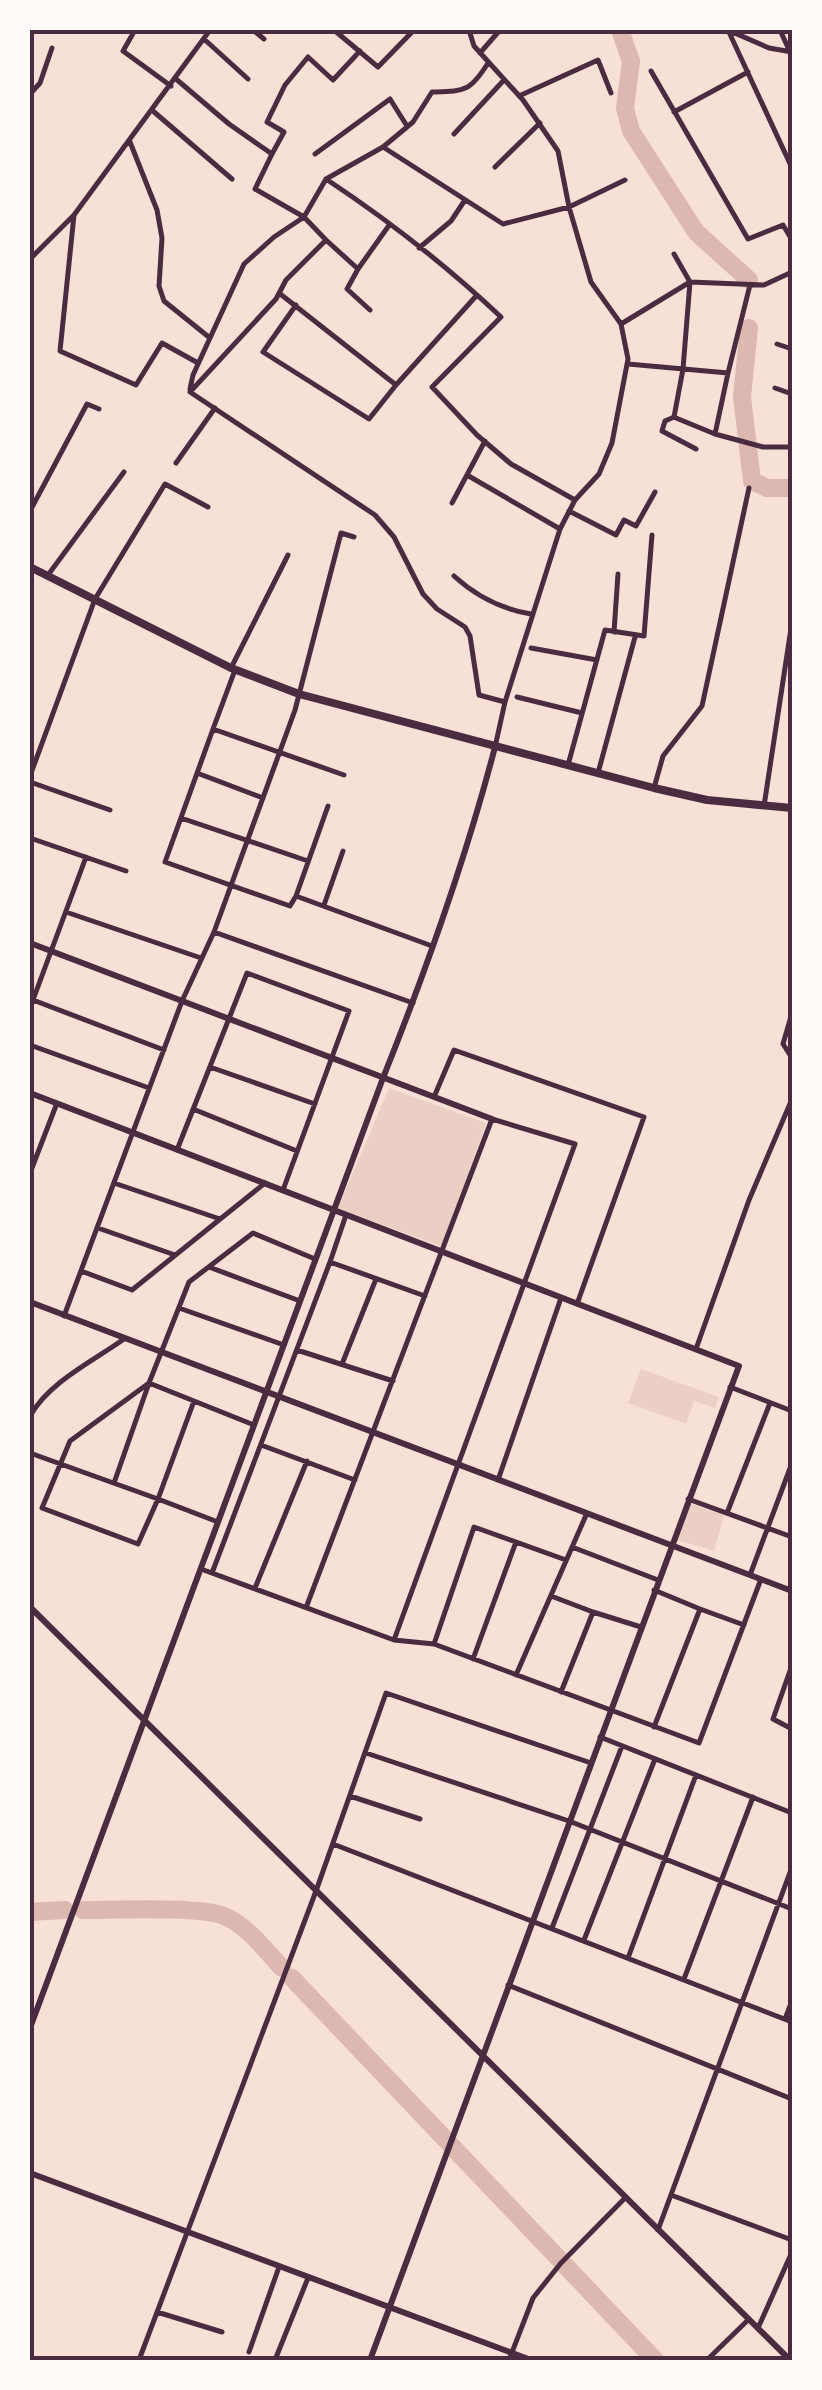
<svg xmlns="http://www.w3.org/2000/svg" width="822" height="2390" font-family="Montserrat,sans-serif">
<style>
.green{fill:#ebcfc5}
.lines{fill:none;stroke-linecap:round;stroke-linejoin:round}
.river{stroke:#dcb8b0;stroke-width:18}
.minor{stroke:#4a2c40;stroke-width:5}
.tertiary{stroke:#4a2c40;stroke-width:6}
.secondary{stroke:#4a2c40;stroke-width:8}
.neatline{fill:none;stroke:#4a2c40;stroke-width:4}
</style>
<rect width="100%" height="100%" fill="#f7e1d7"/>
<path class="green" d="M389 1088 486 1123 443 1247 338 1208Z
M641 1369 719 1397 715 1408 694 1401 686 1424 628 1403Z
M689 1503 724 1515 714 1551 677 1540Z"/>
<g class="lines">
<path class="river" d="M620 30 631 61 625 108 631 131 696 232 749 280
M749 328 742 397 752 481 767 488H792
M83 1910C113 1910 200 1906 224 1916 247 1925 266 1951 282 1968
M30 1912 65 1910
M292 1978 655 2360"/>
<path class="minor" d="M135 30 123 51 171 86
M253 30 264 39
M334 30 378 67 414 30
M469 30 474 46 523 100 558 151 569 207 591 282 621 324 628 359 612 443 599 474 575 500 560 529 505 702 495 747
M728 30 792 168
M780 30 790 52
M730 31 769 48 792 52
M204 39 248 79
M480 53 500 30
M651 71 748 239 783 225 792 240
M176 79 229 124 272 154 284 132 267 122 285 85 308 57 333 80 360 51
M30 94 40 83 52 48
M519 96 598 60 611 93
M153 111 232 179
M674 112 748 72
M454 134 504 80
M130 142 157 210 162 238 159 286 164 301 210 338 193 375 190 389
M383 147 503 224 569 207 625 180
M315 154 390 99 407 126
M495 167 540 123
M326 179C388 220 448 267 501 317L432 387 477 435 511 464 575 500
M74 215 60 351 136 385 162 343 198 363
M326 240 358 269 347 289 370 310
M419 248 451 221 465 200
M674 254 690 282 683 369 674 417 665 421 662 431 696 449
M30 259 74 215 210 30
M358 269 390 224
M279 293 396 385 477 295
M296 305 263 352 369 419 396 385
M621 324 690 282 764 285 792 272
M210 338 244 264 274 237 304 217 255 189 272 154
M777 344 792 349
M628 364 728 373 715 434 763 447H792
M728 373 750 285
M775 388 792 394
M190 392 276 299 286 280 326 240 304 217 326 179 383 147 413 122 432 92C465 91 470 92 488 63
M190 392 375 515 394 537 423 594 437 609 465 627 470 636 479 695 505 702
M676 418 715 434
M176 463 215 408
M467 475 560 529
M452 503 485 441
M30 511 87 404 99 409
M569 511 616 535 624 520 636 526 655 492
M48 575 124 472
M454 576C477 597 501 609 531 614
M614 632 618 574
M531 648 597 660
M231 668 288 555
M517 697 582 713
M213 729 235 670
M568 765 605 630 644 636 652 535
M197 773 263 798
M598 773 635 637
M30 776 95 599 165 484 208 507
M30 782 110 810
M654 788 663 756 702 706 749 488
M328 806 296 896 432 946
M764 806 792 622
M181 818 308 861
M30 838 126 871
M296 896 290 906 165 862 213 729 344 775
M324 905 343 851
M66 912 201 958
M214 932 413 1003
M33 1000 164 1050
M30 1008 86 857
M792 1013 783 1044 792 1058
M30 1045 149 1088
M210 1067 315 1104
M434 1097 454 1050 644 1117 577 1304
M193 1109 297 1151
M177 1150 247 973 349 1011 283 1190
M30 1173 57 1103
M114 1183 220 1219
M98 1228 175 1255
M330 1262 346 1215
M209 1267 300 1301
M81 1271 132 1290 265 1183
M179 1308 284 1345
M64 1316 182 1001 214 932 295 710 341 533 354 537
M696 1349 749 1200 792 1099
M297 1350 393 1381
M342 1364 376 1279
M730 1387 792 1411
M30 1416C49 1382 93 1361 124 1339
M261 1445 355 1480
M30 1453 158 1499 194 1401
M498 1480 561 1298
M114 1483 149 1383 254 1425
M688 1499 792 1537
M727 1513 770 1403
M218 1522 158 1499 138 1544 42 1508 70 1441 149 1383 189 1282 253 1233 315 1259
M572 1547 658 1580
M201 1569 394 1640 434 1644 699 1743 761 1579
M212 1573 330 1262 425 1296
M750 1575 792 1463
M255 1588 307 1461
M654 1590 700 1609 654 1727
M551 1596 593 1612 561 1692
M307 1605 492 1119 575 1144 394 1640
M700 1609 744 1625
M593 1612 641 1627
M434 1644 474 1527 566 1560
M473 1659 516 1542
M792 1665 773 1719 792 1729
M516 1675 587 1513
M600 1737 792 1813
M366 1753 569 1821 792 1909
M350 1796 420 1819
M333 1844 792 2022
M552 1928 622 1746
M584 1940 655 1759
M628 1958 696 1775
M684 1979 753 1797
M508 1985 792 2099
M785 2019 792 2001
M671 2195 792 2240
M658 2230 792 1867
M157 2312 222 2332
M758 2328 792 2252
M249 2352 279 2267
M139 2360 316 1891 386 1693 591 1763
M275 2360 308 2278
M509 2360 533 2298 561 2263 626 2197
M707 2360 749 2319"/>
<path class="tertiary" d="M30 943 492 1119
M30 1093 739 1366 370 2360
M30 1302 792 1591
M30 1607 790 2360
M30 2028 383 1078C427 968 465 862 495 747
M30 2173 531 2360"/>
<path class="secondary" d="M30 567 231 668 299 694 654 788 707 800 792 808"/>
</g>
<rect width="822" height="2390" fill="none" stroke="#fffaf5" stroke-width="65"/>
<rect x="32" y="32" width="758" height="2326" class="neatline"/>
</svg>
